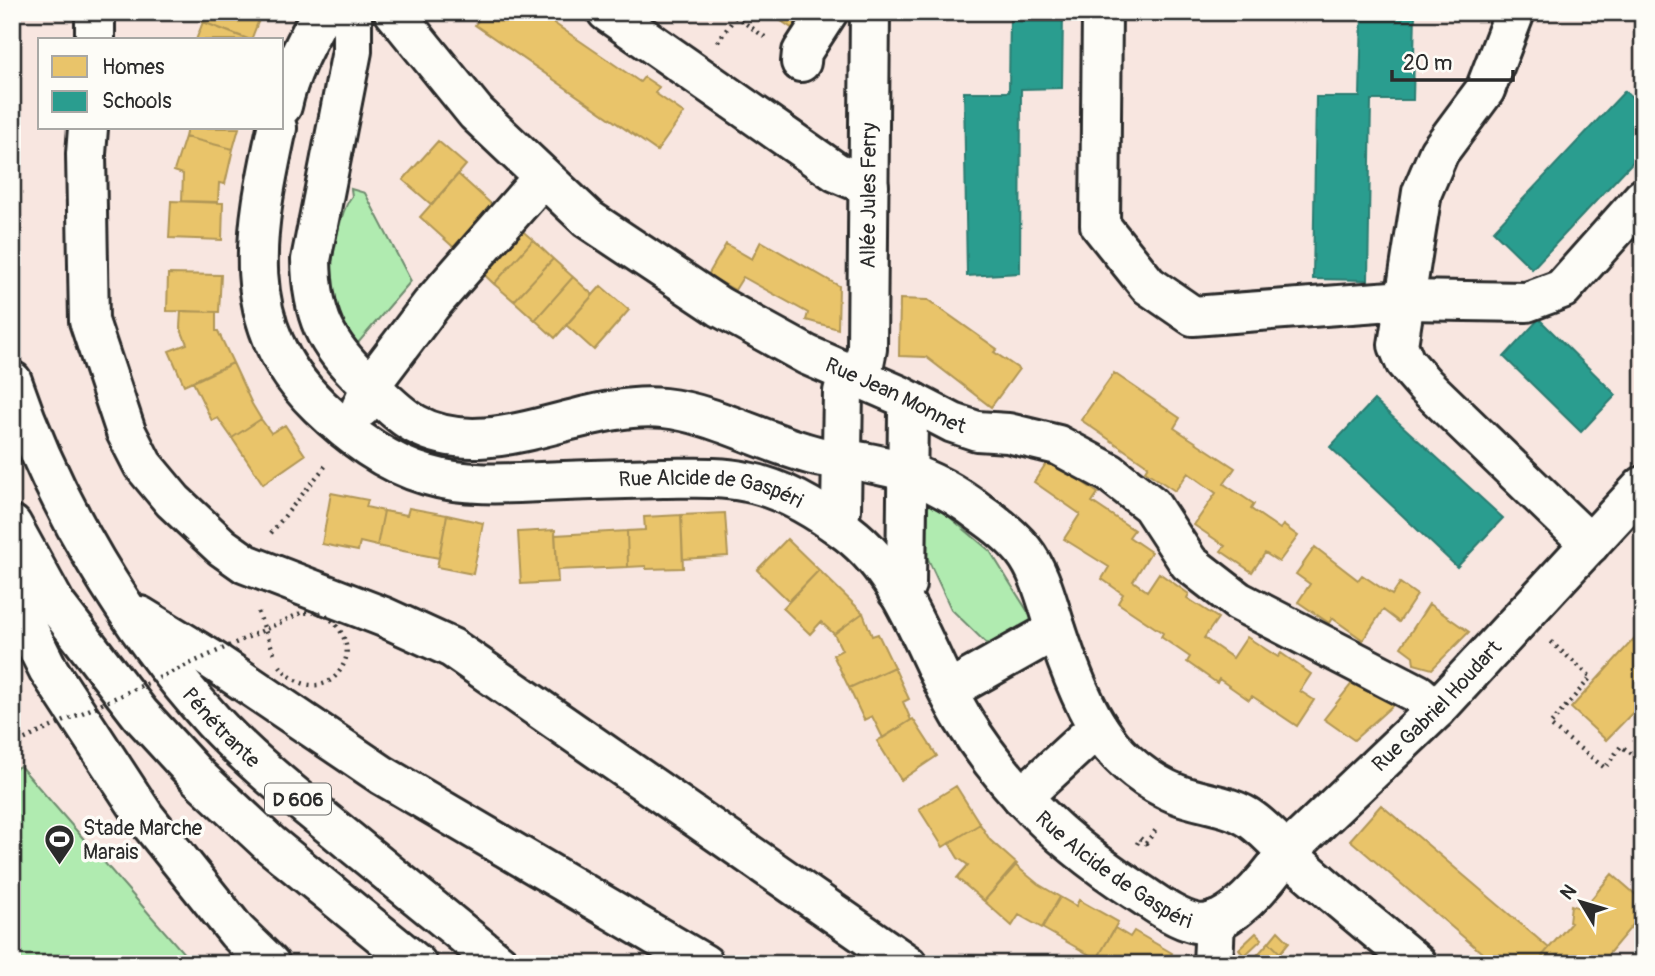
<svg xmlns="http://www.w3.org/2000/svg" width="1655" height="976" font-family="Pangolin,sans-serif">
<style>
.green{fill:#b0ebb0;stroke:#6e8b6e;stroke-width:2}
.homes{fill:#e9c46a;stroke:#b09657;stroke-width:2}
.schools{fill:#2a9d8f;stroke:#2a7b71;stroke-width:2}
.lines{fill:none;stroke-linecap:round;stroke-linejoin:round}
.minor-casing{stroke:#2b2b2b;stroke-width:44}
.major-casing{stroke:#2b2b2b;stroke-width:44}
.path{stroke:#2b2b2b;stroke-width:4.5;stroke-dasharray:2 5;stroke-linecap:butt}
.minor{stroke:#fdfcf7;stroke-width:38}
.major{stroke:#fdfcf7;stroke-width:38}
.path-bridge{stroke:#2b2b2b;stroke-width:4.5;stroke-dasharray:2 5;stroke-linecap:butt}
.labels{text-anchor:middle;stroke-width:7;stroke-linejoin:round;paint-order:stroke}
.shield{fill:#fdfcf7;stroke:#6a6a68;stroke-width:2}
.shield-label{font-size:19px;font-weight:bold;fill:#2b2b2b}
.street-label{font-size:21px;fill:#2b2b2b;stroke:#fdfcf7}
.poi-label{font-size:21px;fill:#2b2b2b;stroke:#fdfcf7;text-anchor:start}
</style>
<rect width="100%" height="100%" fill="#f8e6e0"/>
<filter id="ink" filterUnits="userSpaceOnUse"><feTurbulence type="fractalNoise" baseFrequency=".0143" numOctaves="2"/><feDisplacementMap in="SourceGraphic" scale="14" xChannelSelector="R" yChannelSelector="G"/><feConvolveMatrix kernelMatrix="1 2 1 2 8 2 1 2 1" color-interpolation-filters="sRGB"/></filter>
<g filter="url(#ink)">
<path class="green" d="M351 189 365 193 411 281 358 343C349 334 339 325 334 313 325 289 336 216 352 196Z
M928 502 934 504 990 551 1033 620 988 645 951 609 927 557Z
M20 766 193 964H12V770Z"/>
<path class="homes" d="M206 12H262L251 40 203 22Z
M484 12H548L545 17 640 82 644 77 659 87 655 93 684 113 657 151 475 25Z
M768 12H817L802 35Z
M203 22 250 40H196Z
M187 128H239L233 149 185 137Z
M185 137 233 149 225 184 219 183 218 202 182 201 183 174 174 171Z
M438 141 466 165 432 205 403 180Z
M458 174 498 210 460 253 420 217Z
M171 201 223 203 222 240 169 238Z
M512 222 533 240 494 284 474 265Z
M533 240 553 259 514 301 494 284Z
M761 241 839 286 838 329 806 320 808 313 743 277 735 290 708 275 726 244 752 259Z
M553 259 573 277 535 320 514 301Z
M168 274 221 275 219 312 167 311Z
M573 277 593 295 555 338 535 320Z
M601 286 629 310 594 350 566 325Z
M900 299 928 300 997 349 994 352 1019 369 991 407 926 357 899 356Z
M181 311 216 312V331H218L233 363 184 385 169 351 187 344 180 327Z
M233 363 252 404 261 419 232 438 218 418 212 421 193 382Z
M1114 373 1180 418 1174 428 1235 468 1224 484 1254 504 1251 509 1280 529 1283 525 1298 536 1279 562 1265 553 1252 572 1221 551 1225 546 1194 525 1216 493 1188 473 1175 491 1145 471 1148 466 1081 420Z
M261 419 271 433 285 425 305 455 263 484 232 438Z
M1049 459 1098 493 1092 502 1134 530 1129 537 1151 552 1133 581 1147 591 1159 573 1189 594 1187 598 1218 618 1204 638 1233 658 1247 637 1278 657 1281 653 1311 674 1300 691 1314 700 1297 726 1252 696 1249 700 1219 679 1217 683 1187 662 1190 657 1161 637 1163 633 1118 603 1123 594 1102 579 1109 567 1064 539 1080 514 1034 482Z
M331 493 368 500 366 507 384 511 377 546 360 542 358 551 322 544Z
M409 508 447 515 439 558 377 546 384 511 407 515Z
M725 513 728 556 683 559 681 515Z
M447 515 483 523 473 574 437 567Z
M681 515 683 568 646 569V566L628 567 627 531 645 530 644 517Z
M555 530 558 582 521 584 518 532Z
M627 531 628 567 557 570 555 535Z
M787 539 819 570 789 601 757 570Z
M1315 547 1358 580 1362 575 1392 595 1400 583 1417 595 1399 622 1383 610 1363 640 1332 618 1329 623 1298 602 1310 584 1296 574Z
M819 570 863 613 834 634 821 622 810 634 783 608Z
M1429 604 1469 632 1432 669 1414 664 1413 656 1401 647Z
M863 613 872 636 878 634 894 667 849 688 833 655 842 650 834 634Z
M1641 631 1643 702 1606 740 1571 708Z
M894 667 909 699 903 702 911 720 883 738 872 716 864 720 849 688Z
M1357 677 1393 705 1354 740 1324 719Z
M913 719 937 756 901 780 877 741Z
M956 786 980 824 943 847 919 809Z
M1381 805 1549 948 1542 956 1545 959 1541 964H1495L1350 840Z
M980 824 990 840 1017 864 984 901 957 878 968 865 958 858 949 843Z
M1015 865 1038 884 1060 897 1042 928 1019 915 1012 926 984 901Z
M1612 874 1643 901V913L1600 964H1551L1542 956 1571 923 1569 922 1571 905 1583 909Z
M1060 897 1076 906 1079 900 1118 922 1097 959 1042 928Z
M1115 928 1130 937 1134 931 1172 953 1165 964H1104L1097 959Z
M1278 931 1289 942 1280 953 1269 942Z
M1256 933 1262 939 1244 956 1239 949Z
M1269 942 1280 953 1269 964H1253L1251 962Z"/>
<path class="schools" d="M1010 12H1063L1062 88 1021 89 1020 273 967 276 964 92H1009Z
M1362 12H1415L1413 100H1371L1368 280 1313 279 1316 97H1360Z
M1625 91 1643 107V151L1532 269 1493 231Z
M1539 319 1616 395 1581 432 1504 357Z
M1374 400 1503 518 1457 567 1330 447Z"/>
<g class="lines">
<defs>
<g id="minor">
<path d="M352 12V51L311 260C312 315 325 344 365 381 381 396 396 413 415 424 491 466 583 399 664 408 714 413 767 444 817 456 826 458 836 458 845 459 865 462 884 465 902 471 930 480 956 494 979 512 995 523 1011 535 1023 550 1039 570 1046 598 1054 623 1065 657 1083 708 1104 736 1121 761 1149 783 1177 794 1202 804 1230 804 1252 820 1270 833 1284 851 1300 865 1338 899 1378 931 1417 964"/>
<path id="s1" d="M394 12 476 113 588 219 720 307 807 355 901 396 953 423 977 431 1008 433 1058 445 1110 473 1151 505 1189 563 1238 601 1418 694 1436 710"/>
<path d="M607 12 836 172 869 186"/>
<path d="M1102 12 1100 225 1148 285 1193 316 1405 300 1527 302 1562 289 1643 198"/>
<path d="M1515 12 1485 90 1439 152 1422 192 1398 345 1405 362 1425 385 1590 544"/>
<path d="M95 40V12"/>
<path d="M801 62 802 52 828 12"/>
<path d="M282 106C289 73 306 42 322 12"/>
<path d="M88 128 86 154 89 321 126 432 143 465 173 501 222 547 246 564 384 617 452 648 907 964"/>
<path id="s2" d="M277 128C255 230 235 324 319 406 350 436 385 463 427 475 463 486 504 484 541 482 582 480 622 479 663 478 691 478 719 476 747 482 784 489 818 510 848 533 907 578 926 658 963 719 1007 791 1065 845 1135 890 1153 901 1173 918 1195 923 1228 931 1270 876 1287 852L1436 710 1643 486"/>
<path id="s3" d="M861 379 867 349 870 12"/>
<path d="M361 408 372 383 431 305 543 177"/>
<path d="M835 523 841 510 843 392 848 374"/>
<path d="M897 591 906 584 908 414 913 402"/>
<path d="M949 690 1056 630"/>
<path d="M1022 797 1098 727"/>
<path d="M1213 964 1215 921"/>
</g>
<g id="major">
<path id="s4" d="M12 381C53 503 127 626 213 721 254 765 302 802 348 840 399 881 449 923 500 964"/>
<path d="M12 525 56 605 140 714 198 777 270 844 417 964"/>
<path d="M12 597 48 669 145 817 237 932 270 964"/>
<path d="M140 616 212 660 382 775 704 964"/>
</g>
</defs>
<use href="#minor" class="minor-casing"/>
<use href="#major" class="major-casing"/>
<path class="path" d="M729 12 765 37
M718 42 735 17
M271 533 327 464
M258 612 274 653
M1551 642 1591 677 1550 725 1605 768 1621 746 1643 762
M1137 844 1140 838 1146 843 1158 827"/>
<use href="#minor" class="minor"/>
<use href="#major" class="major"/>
<path class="path-bridge" d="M12 745 301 613C306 613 313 612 318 613 336 617 352 643 345 661 332 694 299 691 280 666"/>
</g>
</g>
<defs>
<symbol id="stadium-pin" viewBox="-11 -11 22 30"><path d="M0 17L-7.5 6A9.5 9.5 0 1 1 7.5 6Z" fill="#2b2b2b" stroke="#fdfcf7"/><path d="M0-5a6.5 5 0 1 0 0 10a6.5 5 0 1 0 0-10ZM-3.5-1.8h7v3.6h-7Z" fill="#fff"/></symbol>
</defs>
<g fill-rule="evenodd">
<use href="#stadium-pin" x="42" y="822" width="35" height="47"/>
</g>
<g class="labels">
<rect class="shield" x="265" y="783.5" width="66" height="31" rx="5"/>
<g class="shield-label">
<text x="298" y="806">D 606</text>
</g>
<g class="street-label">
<text dy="7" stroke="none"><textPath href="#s3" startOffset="184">Allée Jules Ferry</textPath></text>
<text dy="7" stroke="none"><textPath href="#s1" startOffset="640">Rue Jean Monnet</textPath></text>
<text dy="7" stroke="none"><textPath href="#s2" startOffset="712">Rue Alcide de Gaspéri</textPath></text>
<text dy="7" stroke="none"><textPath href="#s2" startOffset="1726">Rue Gabriel Houdart</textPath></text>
<text dy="7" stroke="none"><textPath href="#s4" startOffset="408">Pénétrante</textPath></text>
<text dy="7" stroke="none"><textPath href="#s2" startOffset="1298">Rue Alcide de Gaspéri</textPath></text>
</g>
<g class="poi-label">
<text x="83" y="835">Stade Marche<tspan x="83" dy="24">Marais</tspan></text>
</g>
</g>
<rect width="1655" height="976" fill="none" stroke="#fdfcf7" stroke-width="42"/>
<rect x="21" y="21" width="1613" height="934" fill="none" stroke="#2b2b2b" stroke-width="2.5" filter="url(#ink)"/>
<rect x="38" y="38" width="245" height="91" fill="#fdfcf7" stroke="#a9a8a5" stroke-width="2"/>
<rect x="52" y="56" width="35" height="21" fill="#e9c46a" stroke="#a9a8a5" stroke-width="2"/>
<text x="102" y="74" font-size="21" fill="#2b2b2b">Homes</text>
<rect x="52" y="91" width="35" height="21" fill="#2a9d8f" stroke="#a9a8a5" stroke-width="2"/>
<text x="102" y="108" font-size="21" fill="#2b2b2b">Schools</text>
<g transform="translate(1581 902) rotate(308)" stroke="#fdfcf7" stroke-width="5" paint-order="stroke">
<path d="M0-5L12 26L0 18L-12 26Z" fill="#2b2b2b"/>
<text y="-10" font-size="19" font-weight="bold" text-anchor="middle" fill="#2b2b2b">N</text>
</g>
<path d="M1392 70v10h121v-10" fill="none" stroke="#2b2b2b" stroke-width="3.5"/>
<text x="1403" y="70" font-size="21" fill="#2b2b2b" stroke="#fdfcf7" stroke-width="5" paint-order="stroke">20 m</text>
</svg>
